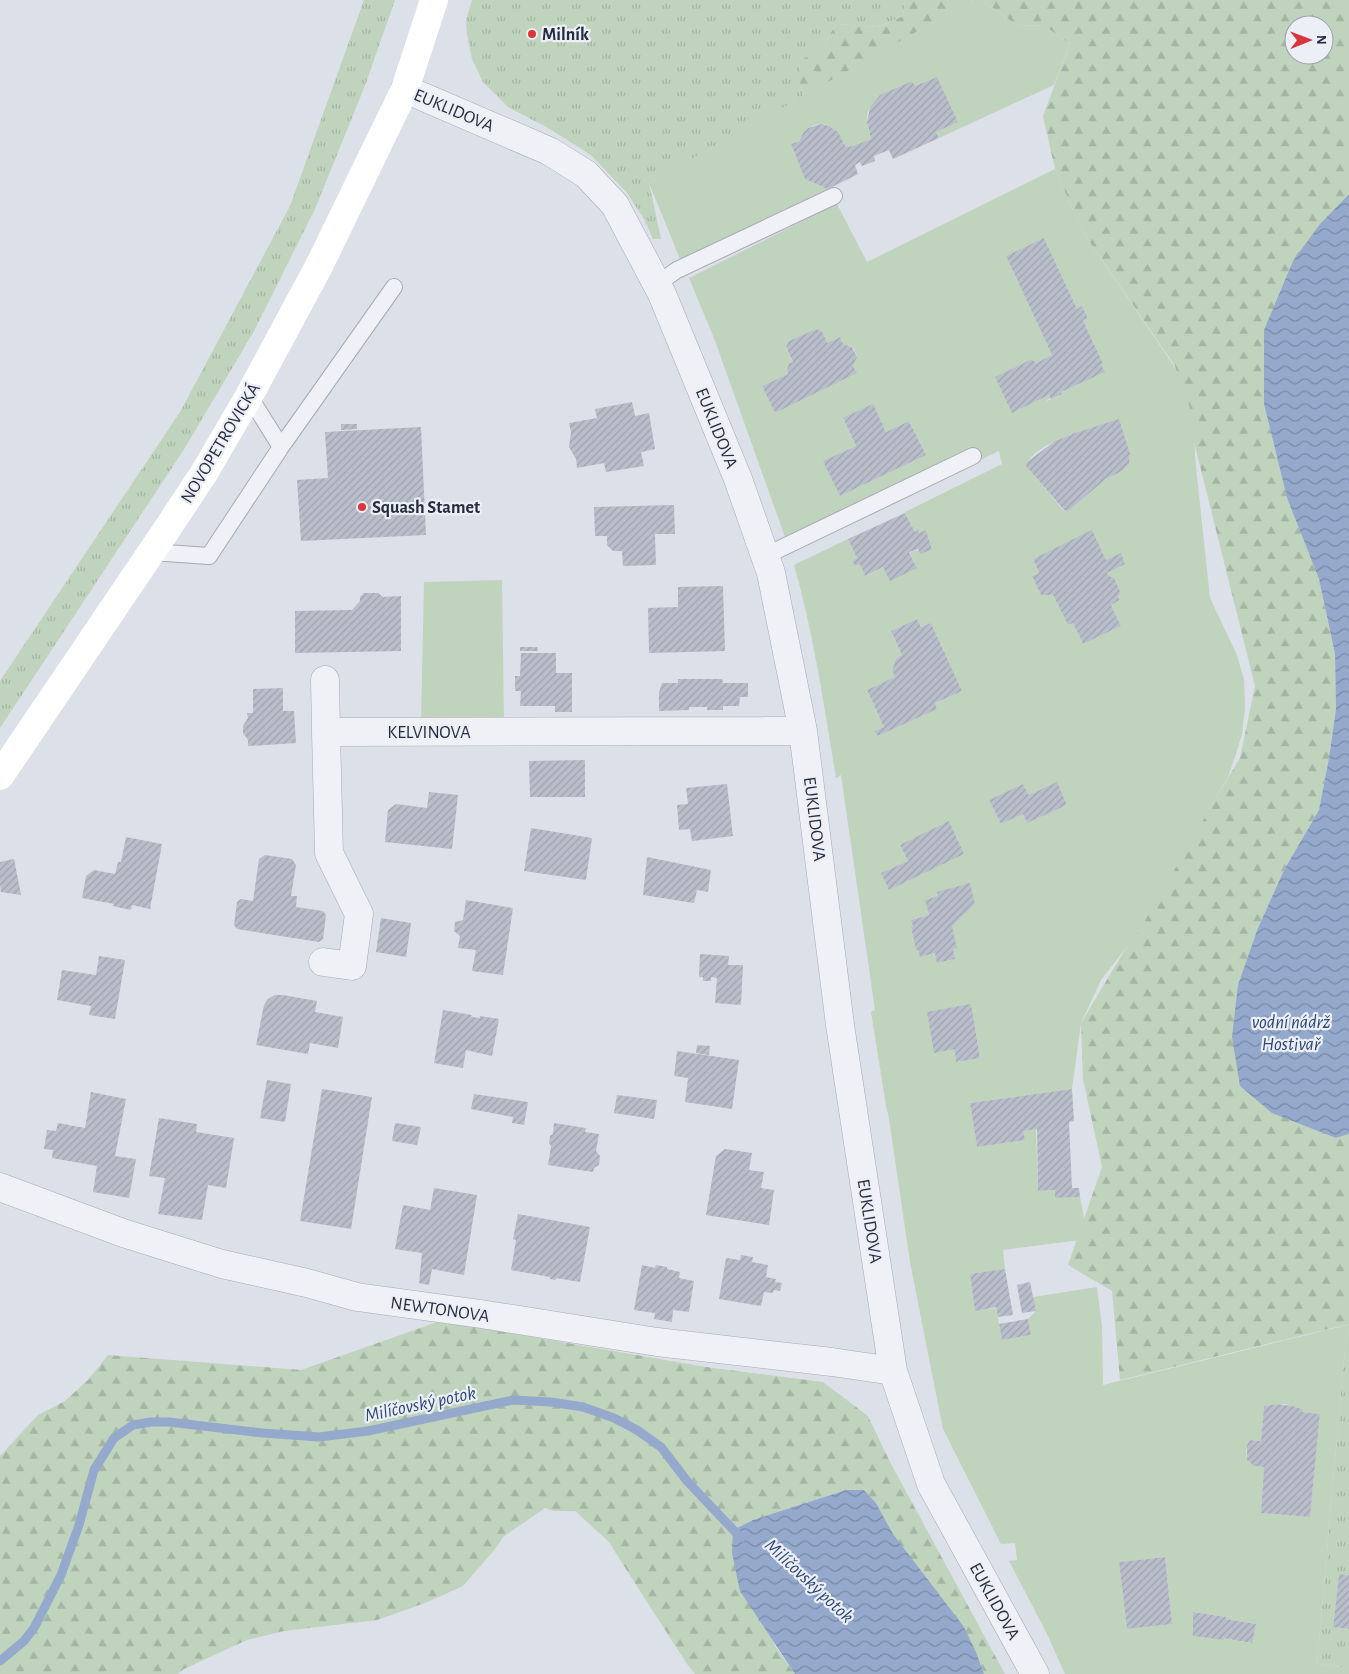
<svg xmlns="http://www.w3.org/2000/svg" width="1349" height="1674" font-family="'Alegreya Sans',sans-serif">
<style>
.grass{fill:url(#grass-tufts)}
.forest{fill:url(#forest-firs);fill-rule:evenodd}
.garden{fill:#c0d3bd;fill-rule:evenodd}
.water{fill:url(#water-waves)}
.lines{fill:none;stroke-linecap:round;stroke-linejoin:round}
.stream{stroke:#94a9cc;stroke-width:9}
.building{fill:url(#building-hatch)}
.service-casing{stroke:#a5aab5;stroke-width:18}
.minor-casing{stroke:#a5aab5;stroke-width:29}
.service{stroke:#eff1f6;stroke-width:16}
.minor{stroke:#eff1f6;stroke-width:28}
.secondary{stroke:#fff;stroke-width:28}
.poi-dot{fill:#da353d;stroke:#eceff5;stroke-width:2}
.labels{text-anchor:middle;stroke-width:4.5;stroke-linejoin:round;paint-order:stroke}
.poi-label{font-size:18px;font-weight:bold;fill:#252c3f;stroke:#eceff5;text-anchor:start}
.street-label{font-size:18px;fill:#252c3f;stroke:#eceff5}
.water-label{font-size:19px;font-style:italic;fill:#2b4677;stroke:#eceff5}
</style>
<defs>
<pattern id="grass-tufts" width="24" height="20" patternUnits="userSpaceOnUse" patternTransform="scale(1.25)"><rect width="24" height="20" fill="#c0d3bd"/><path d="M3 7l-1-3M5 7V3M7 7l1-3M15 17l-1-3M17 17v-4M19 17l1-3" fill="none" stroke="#a5b5a4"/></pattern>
<pattern id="forest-firs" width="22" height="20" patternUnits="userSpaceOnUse" patternTransform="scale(1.25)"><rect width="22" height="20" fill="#c0d3bd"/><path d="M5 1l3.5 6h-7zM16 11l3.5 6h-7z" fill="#a5b5a4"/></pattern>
<pattern id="water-waves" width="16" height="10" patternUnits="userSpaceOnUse" patternTransform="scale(1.25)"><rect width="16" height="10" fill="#94a9cc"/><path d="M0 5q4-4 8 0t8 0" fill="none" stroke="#798aa7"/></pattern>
<pattern id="building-hatch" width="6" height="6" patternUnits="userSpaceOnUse" patternTransform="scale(1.25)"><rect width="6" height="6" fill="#b9becb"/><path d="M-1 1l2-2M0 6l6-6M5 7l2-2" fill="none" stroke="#9fa3af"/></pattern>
</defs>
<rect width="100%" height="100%" fill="#dce0e8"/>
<path class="grass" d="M364 0H395L366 83 315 209 254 331 183 451 0 728V681L180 412 290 206Z
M472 0H905L903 16 878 27 836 24 822 49 798 81 804 96 649 183 661 239H653L644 219 627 193 591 155 548 128 508 107 483 82 472 59 467 35 466 20Z
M1349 1324V1575L1339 1574 1333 1627 1349 1629V1668L1317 1664 1347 1325Z"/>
<path class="forest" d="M905 0H973L804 96 798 81 801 60 822 49 836 24 879 27 903 16Z
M981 0H1349V194L1320 224 1264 330V404L1287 498 1319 579 1335 654 1336 709 1329 758 1319 810 1284 870 1258 928 1336 1138 1349 1134V1324L1120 1380 1112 1291 1068 1265 1102 1167 1083 1079 1081 1023 1240 758 1255 686 1175 366 1082 231 1055 169 1043 116 1070 44 1043 25 1018 26ZM1294 25H1324V55H1294Z
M440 1321 706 1367 823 1382 868 1416 890 1462 1005 1674H984L976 1652 893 1534 876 1503 864 1490H846L753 1520 733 1530 775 1646 795 1674H695L687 1664 608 1541 575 1511H554L545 1508 503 1537 496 1548 463 1586 425 1603 377 1620 284 1631 247 1640 184 1669 178 1674H0V1456L38 1415 65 1401 88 1380 108 1355 301 1370Z"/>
<path class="garden" d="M973 0H981L1018 26 1043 25 1070 44 1054 85 939 138 936 132 958 122 937 77 915 86 912 81C894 89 864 98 867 123 868 128 870 134 871 139L854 146 846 147C839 131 827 117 808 128 803 131 803 137 798 141 796 142 793 143 791 144L805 179 828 189 680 259 649 183Z
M1055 169 1082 231 1174 366 1187 396 1193 423 1196 467 1210 598 1237 655 1244 680 1245 708 1242 734 1236 754 1228 777 1139 931 1101 980 1081 1023 1072 1089 970 1103 977 1147 1024 1140 1023 1131 1036 1129 1038 1191 1055 1190 1056 1198 1080 1197 1088 1239 1003 1250 1005 1269 970 1275 975 1310 996 1308 1002 1340 1031 1335 1028 1319 1036 1311 1033 1297 1097 1287 1102 1326 1103 1385 1347 1325 1317 1664 1349 1668V1674H1065L1047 1634 1009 1561 1017 1560 1015 1543 1001 1544 943 1429 910 1262 888 1112H887L871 1012 875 1010 841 775 836 778C824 706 814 635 794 565L848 539 857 558 852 561 855 566 860 564 866 576 883 567 917 568 910 552 918 550 920 554 932 550 926 531 919 533 918 531 915 532 905 512 1002 464 999 451 790 551 714 338 689 278 837 204 867 262ZM1044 238 1077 309 1082 306 1088 317 1083 320 1103 364 1101 365 1104 372 1061 392 1062 394 1047 401V400L1051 398 1049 395 1012 412 995 377 1032 359 1036 363 1052 355 1006 256ZM816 329 822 331 827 343 840 337 843 344 853 347 857 356 853 366 857 373 775 413 762 386 788 374 787 370 789 363 793 362 786 348 789 341ZM872 405 886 432 909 421 926 455 840 496 824 461 856 446 843 419ZM1119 420 1130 453 1129 464 1122 471 1106 479 1068 511 1063 510 1026 466C1033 442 1097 426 1119 420ZM1092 531 1106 560 1121 554 1125 563 1107 573 1109 576 1114 578 1120 591 1118 597 1120 600 1111 605 1121 626 1083 644 1073 623 1068 625 1053 595H1041L1032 576 1039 573 1033 559ZM917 619 921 627 931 623 962 691 935 703 937 709 878 736 874 731 884 727 867 690 895 677 892 671 896 659 902 655 891 631ZM1057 783 1067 805 1027 823 1023 814 1001 824 989 800 1023 784 1029 795ZM949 822 964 854 889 889 881 873 908 861 900 845ZM970 884 975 904 952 926 957 948 953 949 955 959 938 963 935 953 920 957 918 950H916L911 928 913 927 911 920 929 915 926 900 938 896 937 892ZM971 1004 980 1058 956 1062 954 1049ZM1277 1404H1285L1301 1409 1302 1412 1320 1414 1310 1517 1261 1513 1264 1467 1254 1466 1247 1460 1246 1452 1249 1440 1261 1441 1264 1406ZM1165 1557 1172 1624 1127 1629 1119 1562ZM1193 1612 1226 1617V1619L1256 1624 1251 1643 1223 1638V1640L1193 1636Z
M502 580 504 721H421L424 582Z"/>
<path class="water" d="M1349 194V1134L1336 1138 1272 1113 1240 1086 1232 1037 1238 985 1258 928 1284 870 1319 810 1329 758 1336 709 1335 654 1319 579 1287 498 1264 404V330L1293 261 1320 224Z
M846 1490H864L876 1503 893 1534 964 1627 976 1652 984 1674H795L740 1591 732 1553 733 1530 753 1520Z"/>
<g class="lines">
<path class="stream" d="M0 1661 24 1641 34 1628 61 1575 79 1525 94 1470 114 1438 133 1425 151 1422H169L263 1433 319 1437 368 1431 513 1400 551 1402 583 1407 614 1418 637 1430 661 1447 687 1481 741 1538"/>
</g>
<path class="building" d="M937 77 958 122 936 132 939 138 893 159 889 150 874 156 875 161 862 166 860 162 855 165 858 174 828 189 805 179 791 144 799 141 804 132 808 128 821 124 829 126 838 132 846 147 853 146 871 139 867 122 870 107 880 95 912 81 915 86Z
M1044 238 1077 309 1082 306 1088 318 1083 320 1103 364 1101 365 1105 372 1061 392 1062 394 1051 399 1049 395 1012 413 995 377 1032 359 1036 363 1052 355 1006 256Z
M816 329 822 331 827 343 840 337 843 344 852 347 857 357 853 366 857 373 775 413 762 386 788 374 787 370 789 363 793 362 786 347 789 341Z
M632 402 635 416 649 413 655 449 641 452 644 466 606 472 604 463 577 468 576 459 569 447 571 432 569 423 597 418 595 409Z
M873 404 886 432 909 421 926 455 840 496 823 461 856 446 843 418Z
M1119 419 1130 453 1129 464 1122 471 1106 479 1068 511 1064 510 1026 466 1027 462 1055 441 1075 433Z
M341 424H357V429L341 430Z
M421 427 426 535 301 541 297 480 328 478 325 432Z
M674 505 675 534H655L656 565 623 566 622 551H613L607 545V536H595L594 507Z
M905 513 915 532 918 530 919 533 926 530 932 550 920 554 918 549 909 552 917 568 890 581 883 567 865 576 860 564 855 566 852 561 857 558 848 539Z
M1092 530 1106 560 1121 553 1125 564 1107 573 1109 576 1114 578 1120 591 1118 597 1120 600 1111 605 1121 626 1083 644 1073 623 1068 625 1053 595H1041L1032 576 1039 573 1033 559Z
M723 586 725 651 649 653 648 608 678 607V587Z
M364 593H378L383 597 401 596V651L295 653V611L352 610 360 601V597Z
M917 619 921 627 931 623 962 691 935 703 937 709 878 736 874 731 884 727 867 690 895 677 892 671 896 659 902 655 891 631Z
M520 647H537L538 651H520Z
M521 653H556V673H572V712H555V706H520L521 691H515V676H520Z
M678 679H722L723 683H748V697H740L739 706H723V710H707V707H689V710L659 711V693L662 683H678Z
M283 688V711H294L296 743 248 746V740L243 733V726L248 718 247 713H253V689Z
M585 760V797H530L529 761Z
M1057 782 1067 805 1027 823 1023 814 1001 824 989 800 1023 784 1029 795Z
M727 784 733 836 692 841 690 829 679 830 677 805 688 804 686 788Z
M429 792 458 795 452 849 385 842 388 810 396 804 427 808Z
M949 821 964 854 889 890 881 873 908 861 900 845Z
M531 828 592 838 586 880 524 871Z
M126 837 162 844 150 909 132 905 131 910 113 906 114 904 82 898 86 876 94 870 115 874 118 862H121Z
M265 855 292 859 296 865 291 896H297L296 907 323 911 326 915 323 939 319 942 237 929 234 925 237 902 241 899 253 901 259 859Z
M647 857 711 870 708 892 697 890 694 903 643 895Z
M14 859 21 895 1 892 0 884V862Z
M970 883 975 904 952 926 957 948 953 949 955 959 937 963 935 953 920 957 918 950H916L911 927H913L911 920 929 915 925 900 938 896 937 892Z
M466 900 513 908 503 975 472 971 476 950 458 948 460 936 454 931 455 922 463 920Z
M381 918 411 923 406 957 376 952Z
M700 954 729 956 728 965H743L741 1005 715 1003 717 978 711 977V981H703V977H699Z
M99 956 125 960 115 1019 89 1015 91 1006 57 1000 62 970 96 975Z
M275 995H283L317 1001 315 1012 343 1017 338 1048 310 1043 308 1054 256 1045 264 1005 268 999Z
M971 1004 980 1058 956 1062 954 1049 934 1053 927 1012Z
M443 1010 472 1015 471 1017 480 1018V1016L499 1019 492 1056 466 1050 463 1068 434 1063Z
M697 1045 710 1046 709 1055 696 1053Z
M677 1051 739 1060 732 1109 685 1102 688 1078 674 1076Z
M267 1080 291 1084 285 1122 260 1118Z
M322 1089 372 1097 351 1229 300 1221Z
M1072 1089 1074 1121 1069 1122 1072 1188H1079L1080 1197 1055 1198V1190L1038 1191 1037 1129 1023 1131 1025 1140 977 1147 970 1103Z
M91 1092 126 1099 115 1156 136 1159 129 1198 93 1192 97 1166 52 1158 53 1150 44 1149 47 1130 56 1131 58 1123 85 1128Z
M474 1094 528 1102 524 1125 512 1123 513 1117 471 1109Z
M617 1095 657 1100 654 1119 614 1113Z
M159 1118 197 1124 196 1132 234 1138 226 1188 208 1185 202 1220 158 1214 165 1178 149 1176Z
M395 1123 421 1127 417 1145 392 1141Z
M554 1123 586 1128 585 1132 599 1134 596 1151 600 1156 599 1165 594 1168 593 1172 548 1165 551 1146 549 1143 550 1136 553 1134Z
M725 1149 752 1153 749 1170 764 1172 761 1188 774 1190 769 1225 706 1215 716 1156Z
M434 1188 477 1195 464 1275 432 1269 429 1285 419 1283 422 1253 395 1249 403 1205 430 1210Z
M518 1214 590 1227 580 1282 556 1278V1280L550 1279V1277L511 1270 516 1240 513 1239Z
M741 1255 753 1257 752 1262 768 1265 766 1277 776 1279 775 1282 782 1283 780 1291 774 1290 773 1293 764 1292 761 1306 719 1299 726 1258 740 1260Z
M642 1265 655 1268 656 1265 667 1267V1269L680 1272 679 1278 694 1281 689 1312 673 1310 672 1322 654 1319 655 1313 634 1310Z
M1005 1269 1013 1315 998 1317 996 1307 975 1311 970 1274Z
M1030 1282 1036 1311 1022 1313 1017 1285Z
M1028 1319 1031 1335 1002 1340 999 1324Z
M1277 1404 1292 1406 1302 1409V1412L1320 1414 1310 1517 1261 1513 1264 1467 1254 1466 1247 1460V1446L1249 1440 1261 1441 1264 1406Z
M1165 1557 1172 1624 1127 1629 1119 1562Z
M1339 1574 1349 1575V1629L1333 1627Z
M1193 1612 1226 1617V1619L1256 1624 1252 1643 1223 1638V1640L1193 1636Z"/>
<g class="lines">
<defs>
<path id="service" d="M657 284 677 270 834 196
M249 396 281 447
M151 552 209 556 281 447 394 287
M765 556 973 456"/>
<path id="minor" d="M405 89 549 151 586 174 615 205 662 294 738 479 771 573 803 731 840 1025 893 1371 931 1484 1035 1674
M325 680 326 732
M323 962 352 966 359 914 329 853 326 732 803 731
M0 1187 123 1233 222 1264 307 1283 357 1297 481 1314 657 1342 832 1362 893 1371"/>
</defs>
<use href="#service" class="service-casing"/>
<use href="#minor" class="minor-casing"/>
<use href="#service" class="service"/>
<use href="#minor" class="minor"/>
<path class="secondary" d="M0 776 167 529 204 473 249 396 319 266 405 89 434 0"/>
</g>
<g class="poi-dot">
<circle cx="532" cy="34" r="5"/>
<circle cx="362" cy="507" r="5"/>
</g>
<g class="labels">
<g class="poi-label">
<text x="542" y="40">Milník</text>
<text x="372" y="513">Squash Stamet</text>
</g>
<g class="street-label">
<text transform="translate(454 110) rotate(23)" y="6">EUKLIDOVA</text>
<text transform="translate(717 428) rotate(68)" y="6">EUKLIDOVA</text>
<text transform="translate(220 443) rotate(-59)" y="6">NOVOPETROVICKÁ</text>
<text x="429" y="738">KELVINOVA</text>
<text transform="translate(815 819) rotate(83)" y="6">EUKLIDOVA</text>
<text transform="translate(870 1221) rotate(81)" y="6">EUKLIDOVA</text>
<text transform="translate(440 1309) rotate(8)" y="6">NEWTONOVA</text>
<text transform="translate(995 1601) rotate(61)" y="6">EUKLIDOVA</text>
</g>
<g class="water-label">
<text x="1291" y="1028">vodní nádrž<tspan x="1291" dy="22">Hostivař</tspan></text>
<text transform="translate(420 1403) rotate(-12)" y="7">Milíčovský potok</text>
<text transform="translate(810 1580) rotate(43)" y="7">Milíčovský potok</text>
</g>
</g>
<g transform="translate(1309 40) rotate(89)"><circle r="24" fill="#eceff5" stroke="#9ca1ac"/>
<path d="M0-4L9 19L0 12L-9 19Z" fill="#da353d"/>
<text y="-8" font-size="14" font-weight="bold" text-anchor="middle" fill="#252c3f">N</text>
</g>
</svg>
